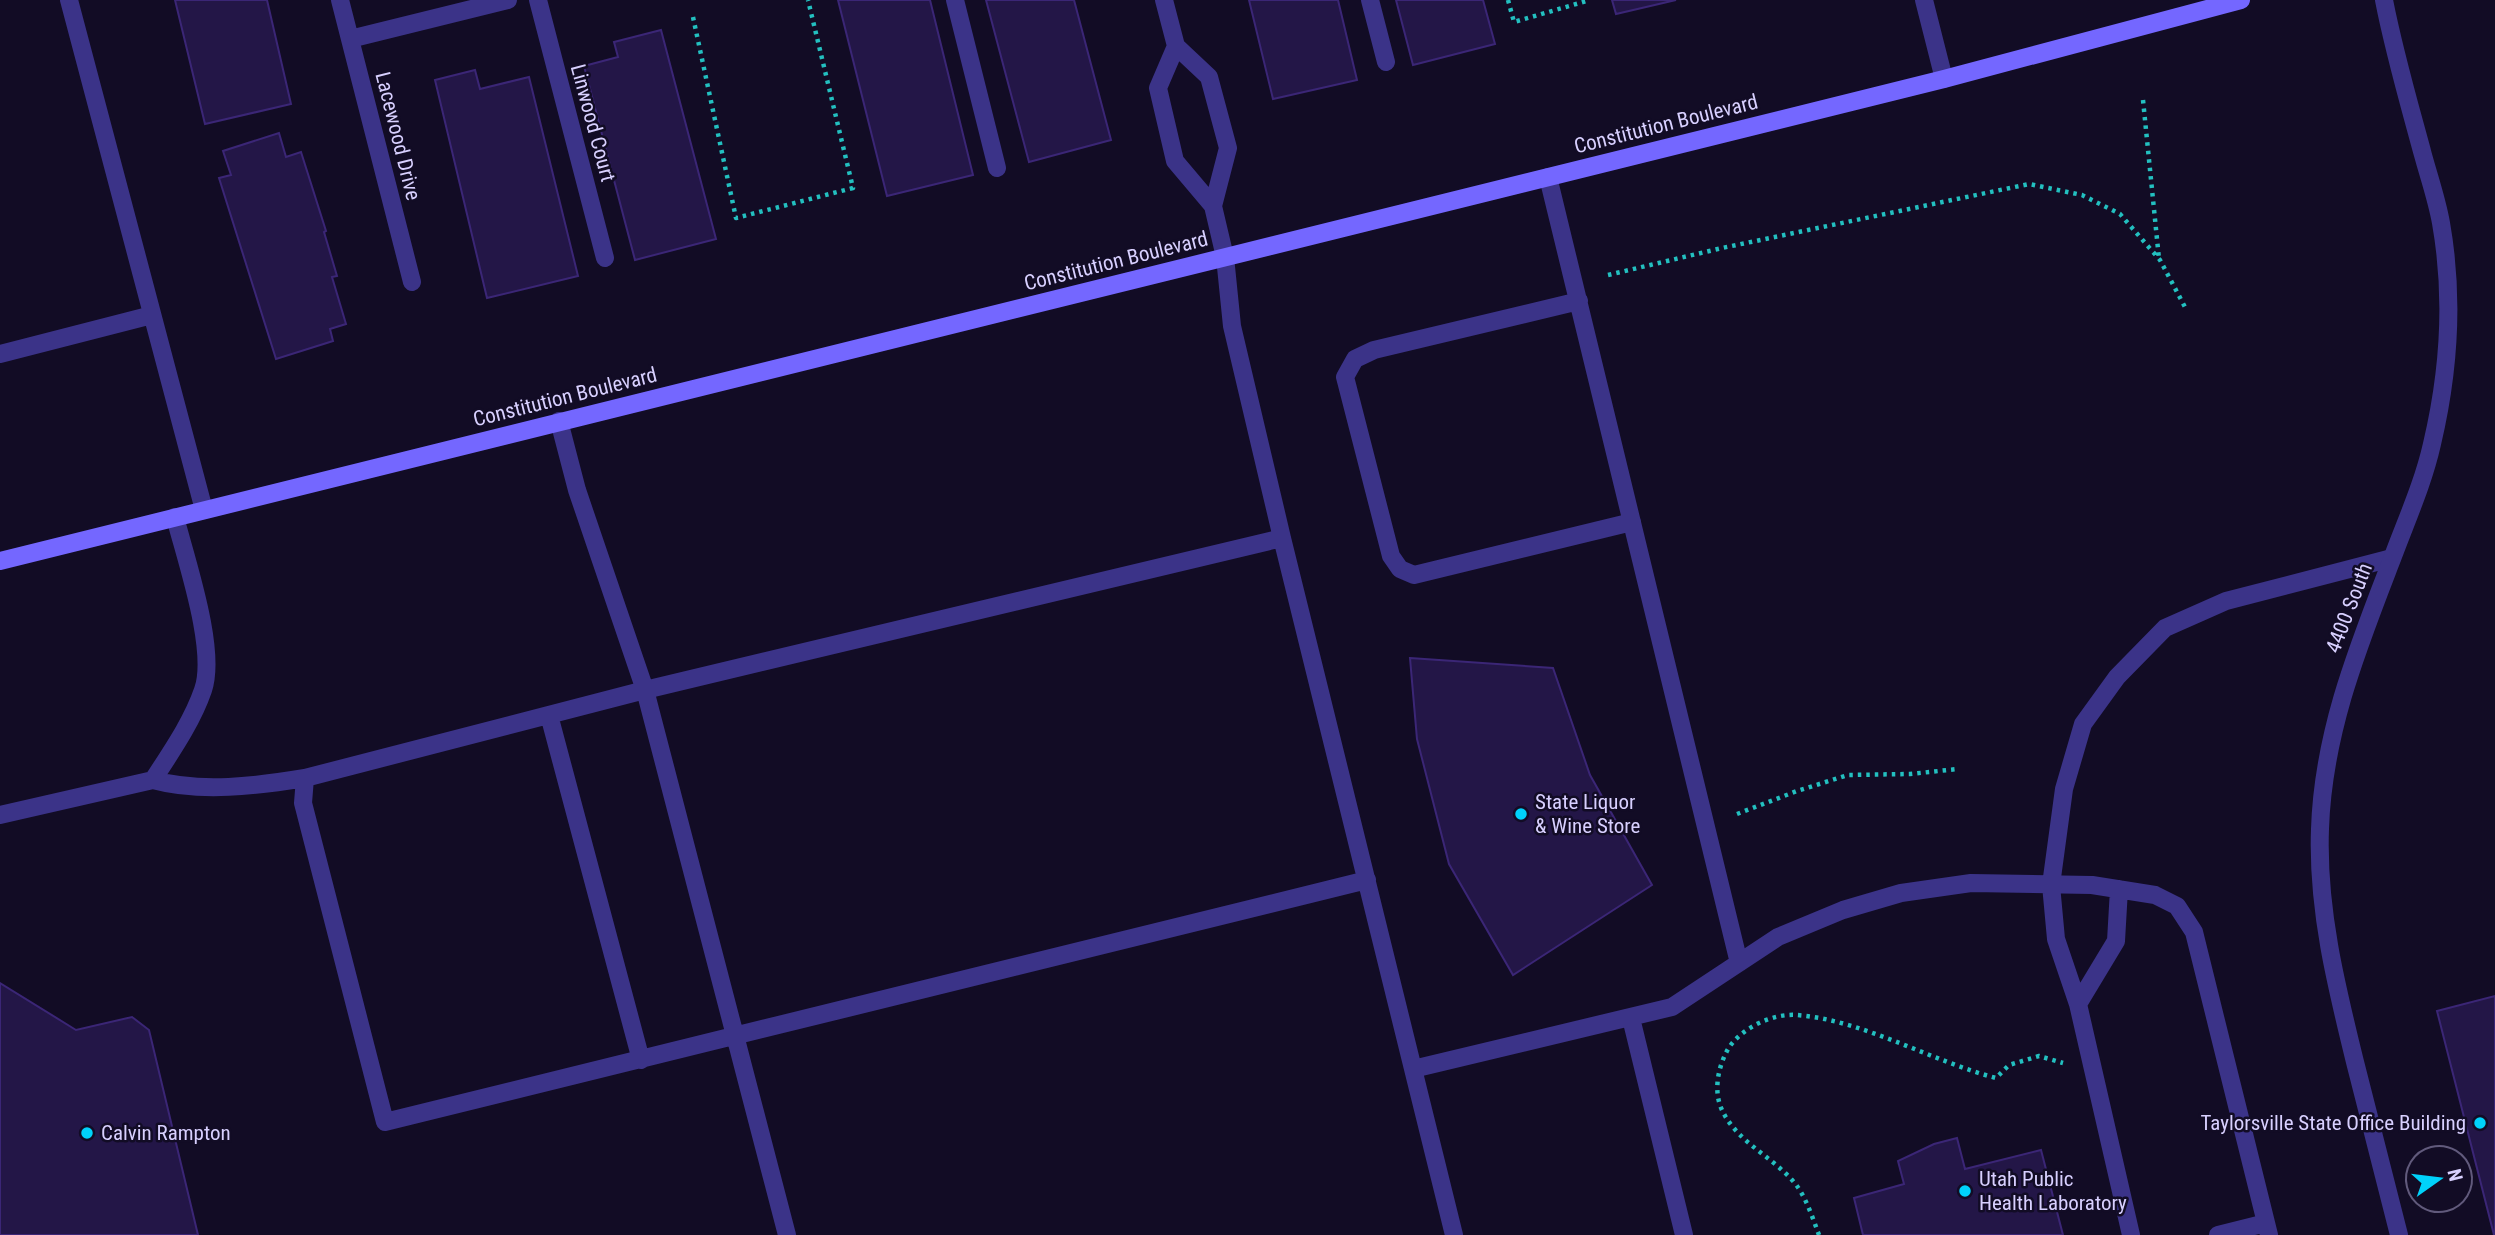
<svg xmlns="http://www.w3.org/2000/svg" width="2495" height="1235" font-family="'Roboto Condensed',sans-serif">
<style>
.building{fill:#231647;stroke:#3b2676;stroke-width:2}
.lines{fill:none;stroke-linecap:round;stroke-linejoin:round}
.path{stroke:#23c0c0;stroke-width:4.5;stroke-dasharray:3.5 5;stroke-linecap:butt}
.lane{stroke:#3b3388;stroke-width:18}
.street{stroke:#3b3388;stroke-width:18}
.secondary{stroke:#7467ff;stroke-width:18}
.poi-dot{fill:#00d2fb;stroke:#120c25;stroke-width:2.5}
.labels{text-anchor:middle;stroke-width:5;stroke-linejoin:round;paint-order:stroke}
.street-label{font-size:21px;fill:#d8d0ff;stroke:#120c25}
.poi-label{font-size:21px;fill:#d8d0ff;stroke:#120c25;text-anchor:start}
</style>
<rect width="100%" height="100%" fill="#120c25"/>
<path class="building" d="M175 0H267L291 104 205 124Z
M838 0H930L973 175 887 196Z
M986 0H1074L1111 140 1029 162Z
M1249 0H1338L1357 80 1273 99Z
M1396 0H1483L1495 44 1413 65Z
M1612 0H1676L1616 14Z
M661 30 716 239 635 260 584 66 618 57 614 42Z
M475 70 480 89 529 77 578 276 487 298 435 80Z
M279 133 286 157 301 152 326 231 324 232 337 276 332 277 346 324 330 329 333 341 276 359 219 178 231 175 223 151Z
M1410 658 1553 668 1590 775 1652 885 1513 975 1449 864 1417 739Z
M0 983 76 1030 132 1017 149 1030 198 1235H0Z
M2495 996V1235H2494L2437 1011Z
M1957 1138 1965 1169 2041 1150 2063 1235H1863L1854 1198 1904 1184 1898 1161 1934 1144Z"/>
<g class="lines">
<path class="path" d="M1508 0 1514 22 1590 0
M693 17 736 218 853 188 808 0
M2143 100 2159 259
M1608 275 1722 248 2029 184 2082 195 2120 214 2160 260 2186 309
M1737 814 1797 791 1848 775 1910 774 1958 769
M1819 1235C1813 1219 1807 1200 1797 1186 1776 1158 1737 1143 1722 1110 1713 1091 1718 1067 1728 1049 1741 1028 1773 1013 1797 1015 1863 1020 1931 1061 1996 1078L2009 1065 2039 1056 2063 1063"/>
<path class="lane" d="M69 0 204 510
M538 0 605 258
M955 0 997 168
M1370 0 1386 62
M1548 177 1739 963
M1225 257 1232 326 1282 538 1454 1235
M1579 301 1374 350 1355 359 1345 377 1391 556 1400 569 1414 575 1632 522
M0 354 152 315
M559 421 577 490 645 690 787 1235
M549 715 641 1060
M305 778 303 803 385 1122 1367 880
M153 780C201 793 256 786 305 778L645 690 1282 538
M0 815 153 780C171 752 192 722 203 690 217 650 186 560 175 517
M2078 1004 2116 941 2119 889
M1631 1018 1684 1235
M1413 1069 1672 1007 1778 937 1843 910 1901 893 1971 883 2092 885 2155 895 2177 906 2194 932 2269 1235
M2131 1235 2078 1004 2056 939 2051 885 2064 789 2083 724 2117 677 2165 628 2226 601 2392 558
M2218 1235 2266 1223"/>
<path class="street" d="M340 0 412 282
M1164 0 1176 46 1209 77 1228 148 1213 206 1225 257
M1924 0 1944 79
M2384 0C2394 52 2409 103 2423 155 2429 177 2437 200 2441 223 2454 297 2449 372 2432 444 2423 484 2406 521 2392 559 2358 647 2323 733 2320 829 2317 908 2336 985 2355 1062 2370 1119 2384 1177 2399 1235
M350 39 508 0
M1176 46 1158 88 1175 161 1213 206"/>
<path class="secondary" d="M0 561 1944 79 2241 0"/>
</g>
<g class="poi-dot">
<circle cx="1521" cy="814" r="7"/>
<circle cx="2480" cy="1123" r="7"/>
<circle cx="87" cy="1133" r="7"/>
<circle cx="1965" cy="1191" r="7"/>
</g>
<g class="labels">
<g class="street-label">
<text transform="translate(593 123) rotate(75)" y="7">Linwood Court</text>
<text transform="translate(1666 124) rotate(-14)" y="7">Constitution Boulevard</text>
<text transform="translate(398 136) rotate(76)" y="7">Lacewood Drive</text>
<text transform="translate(1116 261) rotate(-14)" y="7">Constitution Boulevard</text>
<text transform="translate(565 397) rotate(-14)" y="7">Constitution Boulevard</text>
<text transform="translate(2349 608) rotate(-69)" y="7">4400 South</text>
</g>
<g class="poi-label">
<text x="1535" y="809">State Liquor<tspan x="1535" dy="24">&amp; Wine Store</tspan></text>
<text x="2466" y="1130" text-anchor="end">Taylorsville State Office Building</text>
<text x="101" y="1140">Calvin Rampton</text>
<text x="1979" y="1186">Utah Public<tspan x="1979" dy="24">Health Laboratory</tspan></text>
</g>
</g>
<g transform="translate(2439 1179) rotate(76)"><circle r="33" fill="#120c25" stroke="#615a7c" stroke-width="2"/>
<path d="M0-5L12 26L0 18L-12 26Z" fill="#00d2fb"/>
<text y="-10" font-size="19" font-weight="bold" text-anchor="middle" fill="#d8d0ff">N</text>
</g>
</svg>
